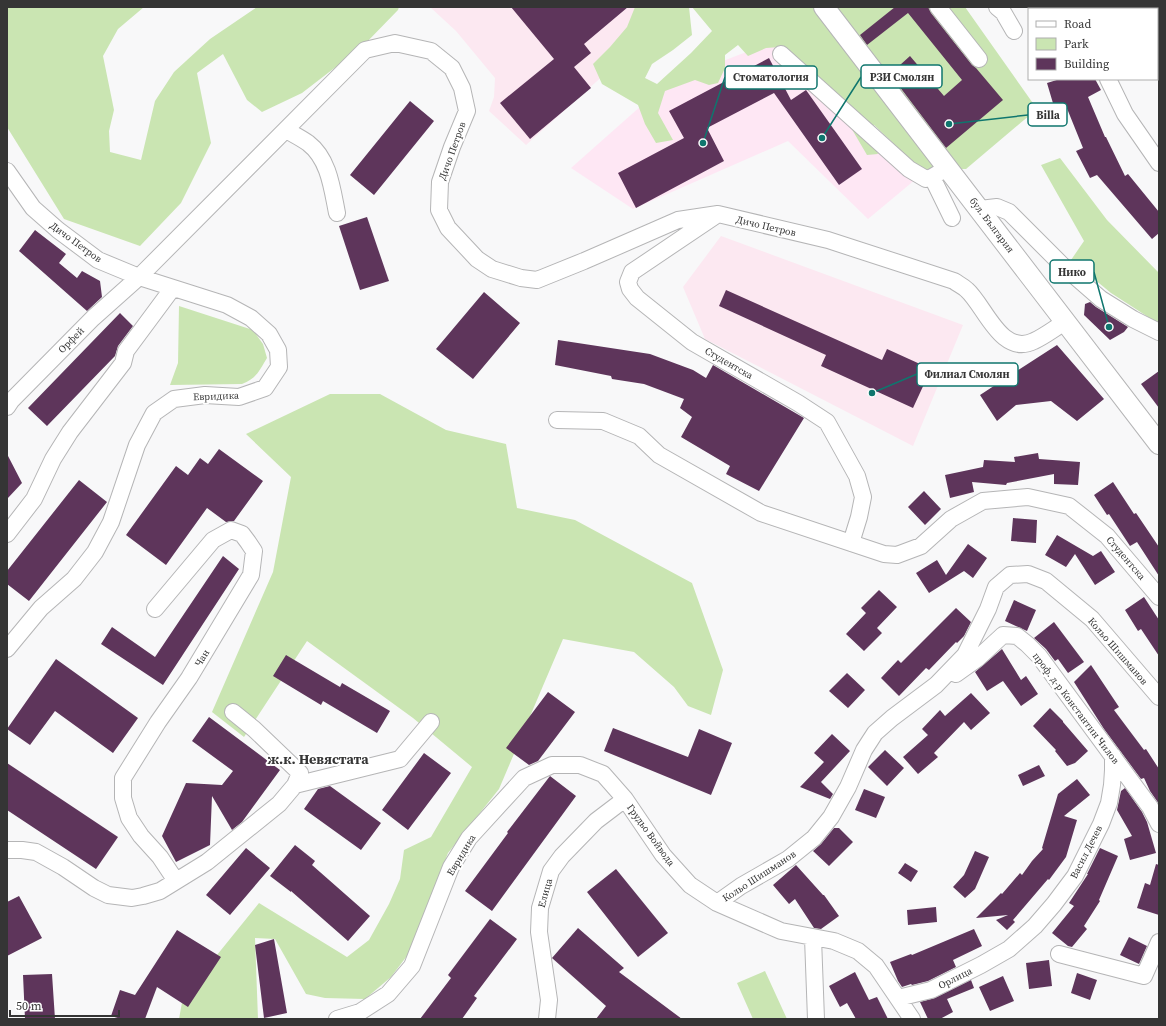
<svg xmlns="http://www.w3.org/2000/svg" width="1166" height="1026" font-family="'Source Serif 4',serif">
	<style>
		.education { fill: #fce8f1 }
		.medical { fill: #fee7f4 }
		.green { fill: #cae5b2 }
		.building { fill: #5e355b }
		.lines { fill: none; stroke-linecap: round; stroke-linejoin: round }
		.minor-casing { stroke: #b5b5b6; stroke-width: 18 }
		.tertiary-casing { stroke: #b5b5b6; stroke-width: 22 }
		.minor { stroke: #fff; stroke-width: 16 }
		.tertiary { stroke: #fff; stroke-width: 20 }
		.labels { text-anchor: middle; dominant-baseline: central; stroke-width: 4; stroke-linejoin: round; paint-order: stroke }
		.street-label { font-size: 10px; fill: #353535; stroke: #fff }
		.district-label { font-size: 14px; font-weight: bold; fill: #353535; stroke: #fff }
		.leader { fill: none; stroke: #0f766e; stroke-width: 1.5 }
		.callout-dot { fill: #0f766e; stroke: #fff; stroke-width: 1.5 }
		.callout { fill: #fff; stroke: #0f766e; stroke-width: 1.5 }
		.callout-label { font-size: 11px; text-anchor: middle; font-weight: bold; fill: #353535 }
	</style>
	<rect width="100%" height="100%" fill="#f8f8f9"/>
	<!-- education -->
	<path class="education" d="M430,7H640L606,73L526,145L489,111L494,97L495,78L456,31Z
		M721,236L963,325L913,446L705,339L683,287Z"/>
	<!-- medical -->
	<path class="medical" d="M775,41L922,174L868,219L788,141L633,209L571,168L668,82Z"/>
	<!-- green -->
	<path class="green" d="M7,7H144L118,29L103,56L114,110L109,131L110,152L141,160L155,101L174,72L210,39L257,7H399L398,10L363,46L302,93L262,112L247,100L223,54L197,73L211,143L181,203L140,246L64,219L7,127Z
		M635,7H689L692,35L673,50L652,64L645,78L657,84L691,53L712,31L692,7H965L1037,109L966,169H923L902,161L893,143L874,125L872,126V139L878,154L867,155L850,126L780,47L766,48L748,56L738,45L725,55V68L718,83L709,85L695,80L665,91L658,113L673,140L656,143L645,124L638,105L602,84L593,64L610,47L627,27Z
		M1060,158L1107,220L1159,273V324L1111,293L1071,260L1084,241L1041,165Z
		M179,306L253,330L263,344L267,358C259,371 257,378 242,384L170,385L178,363Z
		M330,394H380L446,430L506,444L517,508L575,520L692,583L723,670L711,715L688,706L674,687L634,652L563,639L499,789L448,853L429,901L413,948L391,977L365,999L325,998L306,994L275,939L255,938L258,1019H179L183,997L259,903L347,957L369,940L389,904L400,879L404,850L431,837L472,767L413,718L307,641L244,737L212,712L273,572L291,477L246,434Z
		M765,971L787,1019H753L737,983Z"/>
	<!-- building -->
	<path class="building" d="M511,7H628L584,44L591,53L574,67L591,88L530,139L500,103L554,59Z
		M895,7H928L931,13L972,65L976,68L1003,100L946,148L890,74L910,56L944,96L962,80L908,13L867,45L860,35Z
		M769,58L791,100L806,90L862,169L839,185L774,93L707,128L724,161L636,208L618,173L684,138L669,111Z
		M1060,79H1095L1101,90L1088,97L1105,137H1106L1125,176L1128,174L1159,212V233L1152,239L1097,175L1090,178L1076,151L1083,148L1066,106L1055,110L1047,83Z
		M410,101L434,121L374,195L350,175Z
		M367,217L389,281L360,290L339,226Z
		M35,230L66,254L59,263L77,278L82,271L100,281L102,297L87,311L19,251Z
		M726,290L882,360L887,349L931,369L913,408L821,366L826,355L719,306Z
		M484,292L520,323L473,379L436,349Z
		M1090,302L1096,307L1128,327L1124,332L1110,340L1084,315L1085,304Z
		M120,313L133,326L118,346L115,356L47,426L28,408Z
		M558,340L650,354L693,370L706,378L713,365L804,418L759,491L726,474L730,466L681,437L692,417L680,408L684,399L644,384L612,379L611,376L555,365Z
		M1057,345L1104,399L1077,421L1051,401L1016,405L997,421L980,395Z
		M1159,371V408L1141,384Z
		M219,449L263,481L234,521L226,522L207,508L166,565L126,535L176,466L188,475L200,458L208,464Z
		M1038,453L1039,459L1080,462L1078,485L1054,484V474L1007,483L1006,485L972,482L974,492L950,498L945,475L983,467L984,460L1015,462L1014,457Z
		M7,454L22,483L7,499Z
		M79,480L107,502L29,601L7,584V571Z
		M1113,482L1134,514L1136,513L1159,547V576L1137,542L1130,546L1109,514L1107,515L1094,495Z
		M924,491L941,509L925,525L908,507Z
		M1013,518L1037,520L1036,543L1011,541Z
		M1057,535L1093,556L1101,551L1115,572L1095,585L1075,554L1066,567L1045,555Z
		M968,544L987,558L973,578L964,571L929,593L916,573L937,560L946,575Z
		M223,556L239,569L163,685L101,644L112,627L155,657Z
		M879,590L897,607L877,628L882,633L864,651L846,634L866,613L861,608Z
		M1144,597L1159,620V656L1141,629L1138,631L1125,610Z
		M1014,600L1036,610L1027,631L1005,621Z
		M956,608L971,622L964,636L957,643L956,642L929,670L926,668L899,696L881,678L898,660L901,663Z
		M1054,622L1084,662L1068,673L1058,659L1055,661L1046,649L1034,638Z
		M1002,649L1021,680L1026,676L1038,694L1021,706L1003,681L987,691L975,672Z
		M286,655L340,687L342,683L390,711L377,733L323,701L321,705L273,676Z
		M56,659L138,718L113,753L55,711L30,745L7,729Z
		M1091,665L1119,707L1114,710L1144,750L1146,749L1159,769V804L1150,791L1144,778L1141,779L1104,729L1074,682Z
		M847,673L865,690L848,708L829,691Z
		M548,692L575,712L538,761L529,765L506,748Z
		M971,693L990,713L971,730L964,722L934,753L938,757L918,774L903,757L928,735L922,729L940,710L945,716Z
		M1050,708L1063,721V722L1088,751L1075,763L1067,766L1055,751L1056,750L1033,726Z
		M209,717L280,770L242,822L232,830L212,796L210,845L176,862L162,836L186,783L222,785L233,771L192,741Z
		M613,728L688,757L699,729L732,743L711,795L604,751Z
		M832,734L850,751L821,782L833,794L830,799L800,787L824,762L814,753Z
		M885,750L904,768L887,786L868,767Z
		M424,753L451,773L408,830L382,810Z
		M7,763L118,837L96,869L7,810Z
		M1039,765L1045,776L1023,786L1018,775Z
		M550,776L576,796L492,911L465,891L508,833L507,832Z
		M1077,779L1090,795L1064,816L1077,820L1066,857L1049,880L1048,879L1013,920L1015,922L1007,930L996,920L1008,915L976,918L1001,893L1002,894L1020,873L1022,875L1032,861L1043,849L1042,848L1058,794Z
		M330,786L381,823L361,850L304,809L318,789Z
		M1125,788L1142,812L1147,822L1156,853L1130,860L1124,839L1132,836L1117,810L1121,791Z
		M864,789L885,797L876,818L855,810Z
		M834,828H839L853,842L829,866L813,851L821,844Z
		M295,845L315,861L312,865L370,916L348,941L291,891V892L270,876Z
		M246,848L270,868L230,915L206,895Z
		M1100,848L1118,856L1099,900L1100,901L1084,926L1087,929L1072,947L1068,946L1052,933L1074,906L1069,903L1088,874H1087Z
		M975,851L989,857L975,889L965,898L953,887L964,875Z
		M905,863L918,871L911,882L898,873Z
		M1156,864L1159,865V915L1137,908L1145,883L1150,885Z
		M796,865L823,895H824L839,916L821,929L814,928L795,899L789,904L773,885Z
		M616,869L668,933L638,957L587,892Z
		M19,896L42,938L7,956V902Z
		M936,907L937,922L908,925L907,910Z
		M490,919L517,939L474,996L477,998L462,1019H420L451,978L448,975Z
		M578,928L624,968L619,972L682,1019H596L606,1006L552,958Z
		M974,929L982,946L953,960L956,967L928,981L912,985L911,984L902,987L898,981L890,962L911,954L912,955Z
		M177,930L221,957L188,1007L157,987L145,1019H121L111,1016L120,990L135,995Z
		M1129,937L1147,946L1139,964L1120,955Z
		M274,939L287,1013L264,1018L255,945Z
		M1049,960L1052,986L1029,989L1026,963Z
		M855,972L869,1000L877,997L888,1019H856L847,1003L840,1007L829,986Z
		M1077,973L1097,980L1090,1000L1071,993Z
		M52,974L55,1019H25L23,975Z
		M1003,976L1014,1001L990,1011L979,987Z
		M971,980L974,988L947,999L953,1012L940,1019H928L920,1002L935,998Z"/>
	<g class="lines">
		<!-- minor casing -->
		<g class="minor-casing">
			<path id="minor" d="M938,7L979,59
				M997,7L1003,12L1014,31
				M1077,7V9
				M1157,33L1159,36
				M781,54L909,169L926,179L932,177L947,168
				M1108,79L1125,114L1159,163
				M286,130C293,134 301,138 308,143C329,159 332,188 337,213
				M7,171L33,208L58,230L98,260L139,277L227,305L251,318L269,334L278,350L279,367L265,388L239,397L205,395L174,399L154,413L137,445L111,522L95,552L74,579L41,608L7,649
				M932,177L952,218
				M980,209L997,207L1009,212L1062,265L1101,299L1133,319L1159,332
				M715,216L632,272L628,282L630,289L637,298L692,342L798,403L827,422L857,476L863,497L859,517L851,543
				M7,407L11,401L93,318L139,277L365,50L395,43L431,51L452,68L462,88L467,111L452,147L440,182L439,210L448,228L477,259L492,269L521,278L537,280L584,261L678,220L718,214L828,240L954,281C958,284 963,286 967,290C985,306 1001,357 1034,341C1045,336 1055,328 1065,322
				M557,420L603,421L639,436L659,455L761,513L884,554L897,555L921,546L951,519L983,501L1028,497L1069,506L1107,536L1159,597
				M7,534L34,499L53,459L70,432L123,363L126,351L172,289
				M155,609L213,540L231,530L242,534L248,542L254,551L251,575L189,678L158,722L123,778V798L129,818L141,836L160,857L176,881
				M956,674L977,659L1003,635L1017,636L1027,644L1039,656L1150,807L1159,824
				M233,712L254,729L300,773L295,785
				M7,850H22L36,852L63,867L94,888L108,895L132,898L143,896L160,891L207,862L279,804L295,785L400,759L431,722
				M717,903L741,886L788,859L814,838L831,817L848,787L864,750L875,733L892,718L936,685L965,655L988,609L996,587L1010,575L1028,574L1046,581L1092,619L1159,697
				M813,938L816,1019
				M1059,954L1144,976L1159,942
				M898,998L931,990L981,965L1009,949L1035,926L1054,904L1075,876L1101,824L1109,803L1112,785L1113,770V756
				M337,1019L360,1012L388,994L412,966L451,867L469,838L524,778L552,765H580L603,774L625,799L663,855L690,885L717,903L781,931L834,941L858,951L876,966L912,1019
				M547,1019L549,1000L539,932L540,908L551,871L562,856L596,821L625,799"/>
		</g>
		<!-- tertiary casing -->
		<g class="tertiary-casing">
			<path id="tertiary" d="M824,7L1159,444"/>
		</g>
		<!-- minor -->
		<use href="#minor" class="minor"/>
		<!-- tertiary -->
		<use href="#tertiary" class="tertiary"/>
	</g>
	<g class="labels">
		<!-- street labels -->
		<g class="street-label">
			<text transform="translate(452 151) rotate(-70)">Дичо Петров</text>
			<text transform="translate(992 225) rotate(53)">бул. България</text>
			<text transform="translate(766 226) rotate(13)">Дичо Петров</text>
			<text transform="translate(76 242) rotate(36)">Дичо Петров</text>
			<text transform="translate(71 340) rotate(-45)">Орфей</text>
			<text transform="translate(729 363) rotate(30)">Студентска</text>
			<text transform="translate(216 396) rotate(-2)">Евридика</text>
			<text transform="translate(1126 558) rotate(49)">Студентска</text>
			<text transform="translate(1118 651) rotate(49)">Кольо Шишманов</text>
			<text transform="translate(202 658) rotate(-59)">Чан</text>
			<text transform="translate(1076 708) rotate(53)">проф. д-р Константин Чилов</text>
			<text transform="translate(651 835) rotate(54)">Грудьо Войвода</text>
			<text transform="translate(1086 852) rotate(-63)">Васил Дечев</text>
			<text transform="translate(461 855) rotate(-59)">Евридика</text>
			<text transform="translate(759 876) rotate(-33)">Кольо Шишманов</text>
			<text transform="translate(545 893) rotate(-75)">Елица</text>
			<text transform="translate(955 978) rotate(-27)">Орлица</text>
		</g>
		<!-- district labels -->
		<g class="district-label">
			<text x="318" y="759">ж.к. Невястата</text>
		</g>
	</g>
	<!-- callouts -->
	<path class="leader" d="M822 138L861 77M703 143L725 77M949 124L1028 115M1109 327L1094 272M872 393L917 374"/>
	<g class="callout-dot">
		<circle cx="822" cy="138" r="4"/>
		<circle cx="703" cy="143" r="4"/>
		<circle cx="949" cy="124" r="4"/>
		<circle cx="1109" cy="327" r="4"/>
		<circle cx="872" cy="393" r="4"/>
	</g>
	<g class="callout">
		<rect x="861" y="65" width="81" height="23" rx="4"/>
		<rect x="725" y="66" width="92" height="23" rx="4"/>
		<rect x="1028" y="103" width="39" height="23" rx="4"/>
		<rect x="1050" y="260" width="44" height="23" rx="4"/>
		<rect x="917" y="363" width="101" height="23" rx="4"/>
	</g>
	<g class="callout-label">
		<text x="902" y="81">РЗИ Смолян</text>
		<text x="771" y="81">Стоматология</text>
		<text x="1048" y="119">Billa</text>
		<text x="1072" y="276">Нико</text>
		<text x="967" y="378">Филиал Смолян</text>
	</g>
	<!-- border -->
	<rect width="1166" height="1026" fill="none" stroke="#353535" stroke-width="16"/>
	<!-- legend -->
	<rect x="1028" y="8" width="130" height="72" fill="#ffffff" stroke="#aeaeae"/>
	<rect x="1036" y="21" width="20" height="6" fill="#ffffff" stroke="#aeaeae"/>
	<text x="1064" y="28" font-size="12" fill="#353535">Road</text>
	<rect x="1036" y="38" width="20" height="12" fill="#cae5b2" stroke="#aeaeae"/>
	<text x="1064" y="48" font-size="12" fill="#353535">Park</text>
	<rect x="1036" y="58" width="20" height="12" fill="#5e355b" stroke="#aeaeae"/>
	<text x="1064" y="68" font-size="12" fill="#353535">Building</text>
	<!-- scale -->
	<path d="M10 1010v6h109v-6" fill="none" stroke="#353535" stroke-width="2"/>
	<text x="16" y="1010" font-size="12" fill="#353535" stroke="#ffffff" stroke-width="3" paint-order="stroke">50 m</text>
</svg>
